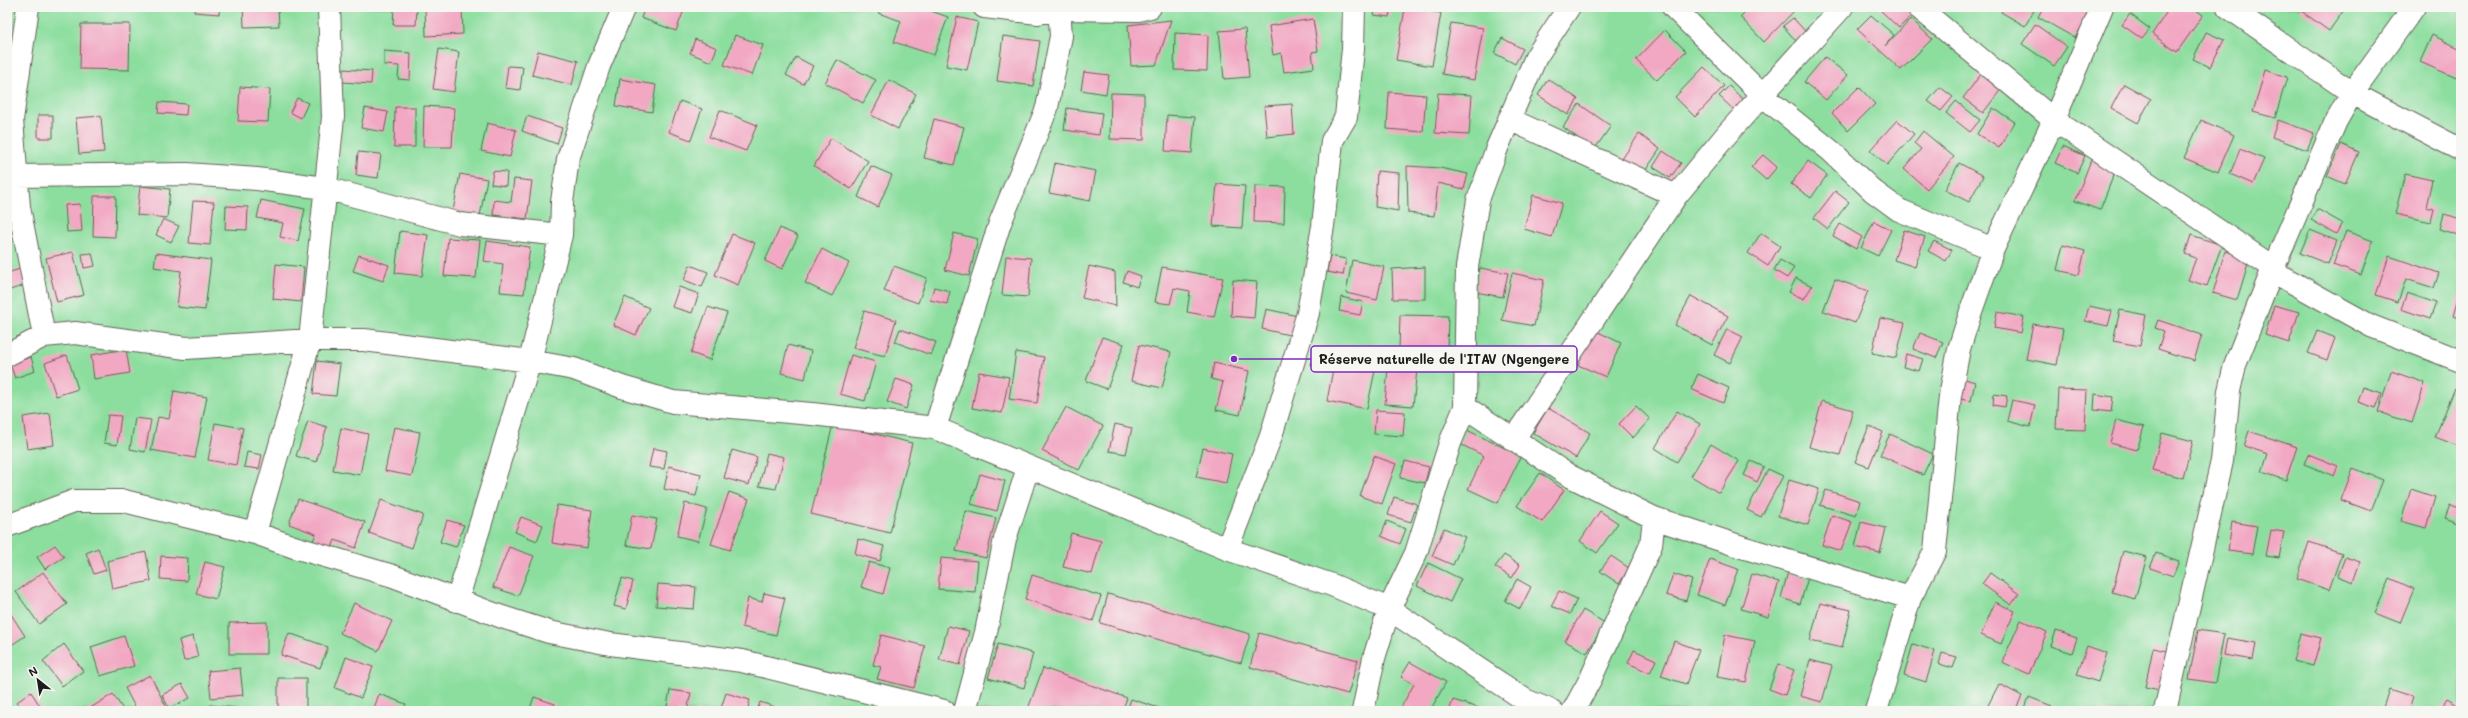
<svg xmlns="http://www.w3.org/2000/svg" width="2468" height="718" font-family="Mali,sans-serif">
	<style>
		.green { fill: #8bde9e; stroke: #547d5d }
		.building { fill: #f2a7c2 }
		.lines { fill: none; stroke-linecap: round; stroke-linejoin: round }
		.minor-casing { stroke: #646156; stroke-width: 24 }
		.minor { stroke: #fff; stroke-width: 22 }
		.leader { fill: none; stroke: #7b2cbf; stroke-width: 1.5 }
		.callout-dot { fill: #7b2cbf; stroke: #f6f6f2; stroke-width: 1.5 }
		.callout { fill: #f6f6f2; stroke: #7b2cbf; stroke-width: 1.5 }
		.callout-label { font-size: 13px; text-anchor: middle; font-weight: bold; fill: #1c1c1c }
	</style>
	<rect width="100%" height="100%" fill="#f6f6f2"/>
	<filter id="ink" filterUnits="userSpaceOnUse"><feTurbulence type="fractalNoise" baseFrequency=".025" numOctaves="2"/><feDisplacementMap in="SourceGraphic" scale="8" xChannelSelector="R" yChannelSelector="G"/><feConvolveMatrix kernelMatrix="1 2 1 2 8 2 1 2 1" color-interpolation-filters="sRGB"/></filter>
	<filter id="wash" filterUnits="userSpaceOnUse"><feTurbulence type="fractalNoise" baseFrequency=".012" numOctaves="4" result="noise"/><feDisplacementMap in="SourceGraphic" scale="16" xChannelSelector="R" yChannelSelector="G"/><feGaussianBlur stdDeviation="0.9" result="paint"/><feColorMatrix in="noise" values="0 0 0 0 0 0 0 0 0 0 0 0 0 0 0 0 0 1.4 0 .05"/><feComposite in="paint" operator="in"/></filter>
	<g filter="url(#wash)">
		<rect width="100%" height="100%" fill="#ebe2c1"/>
		<!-- green -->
		<path class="green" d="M7,7H2461V711H7Z"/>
		<g id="blocks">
			<!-- building -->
			<path class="building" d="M195,7H220L219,14L194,12Z
				M243,7H278L279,26L244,27Z
				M286,7H313V11L286,10Z
				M394,7H417L416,25H393Z
				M425,7H462L463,34L426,36Z
				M645,7H675L684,10L676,31L641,18Z
				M880,7H920L948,17L934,55L894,42L901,21L878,13Z
				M1375,7H1391L1389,17L1374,15Z
				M1750,7H1798L1764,42L1740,17Z
				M1877,7H1904L1912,15L1899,28Z
				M2004,7H2036L2025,26L2001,12Z
				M2043,7H2082L2090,12L2075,38L2038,17Z
				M2170,7H2192L2203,15L2177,52L2152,34Z
				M2302,7H2346L2329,31L2300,10Z
				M1405,8L1441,13L1432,66L1396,60Z
				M2130,14L2150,29L2142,39L2122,25Z
				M1871,15L1894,35L1885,46L1911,19L1932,39L1901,70L1857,29Z
				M957,17L978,22L967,70L946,66Z
				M1793,18L1806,32L1796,41L1783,26Z
				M1313,19L1318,51L1312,52L1314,68L1284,72L1281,53L1273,55L1269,26Z
				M1171,20L1156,65L1131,66L1128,25Z
				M1451,23L1483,28L1474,80L1442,74Z
				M81,24H130L129,70L80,69Z
				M2035,24L2067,47L2054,66L2022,44Z
				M1245,29L1249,77L1224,79L1219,31Z
				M1665,30L1686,51L1657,80L1636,60Z
				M2206,32L2224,40L2210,67L2193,59Z
				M1175,33L1208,35L1207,71L1174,70Z
				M735,35L763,45L752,75L724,65Z
				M2432,35L2461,49V80L2420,62Z
				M1003,36L1040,41L1033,86L997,81Z
				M1502,38L1523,49L1515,64L1494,53Z
				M695,39L717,48L711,62L690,53Z
				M439,49L459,52L454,92L433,89Z
				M384,51L411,53L410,80L398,79L399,66L384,65Z
				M538,51L578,61L572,85L532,75Z
				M796,57L813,66L803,84L786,75Z
				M1825,57L1848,75L1826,100L1804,82Z
				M837,60L876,80L863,103L825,83Z
				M508,66L523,67L520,90L505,88Z
				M1704,67L1724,86L1695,117L1675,97Z
				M343,69L372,71L371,84L342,82Z
				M2265,70L2287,77L2275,118L2253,112Z
				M1084,72L1109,75L1106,94L1081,90Z
				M1982,73L2002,88L1983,113L1963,98Z
				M620,79L656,85L652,112L616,106Z
				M1548,79L1578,99L1568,115L1538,95Z
				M889,80L916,94L898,129L871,115Z
				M2124,84L2151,99L2138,123L2111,108Z
				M1729,86L1746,102L1736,112L1719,96Z
				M240,87L270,89L268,122L238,121Z
				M1859,87L1875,104L1848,131L1832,113Z
				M1940,87L1953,97L1941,111L1928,101Z
				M1389,92L1426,95L1423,132L1387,129Z
				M1111,93L1144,94V140L1110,139Z
				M1438,93L1472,95L1469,135L1435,133Z
				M297,98L308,103L301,118L290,112Z
				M680,101L702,109L691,140L669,132Z
				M1956,101L1980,120L1970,132L1946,113Z
				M159,102L187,104L186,115L158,113Z
				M1292,104L1294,134L1267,137L1264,106Z
				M1579,104L1611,126L1594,150L1563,127Z
				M424,106L454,108L452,147H423Z
				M395,107H415V147H394Z
				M365,108L388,112L384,132L361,128Z
				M1067,108L1102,113L1099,135L1064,130Z
				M1993,108L2015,122L1999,148L1977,134Z
				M720,110L757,125L746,151L709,137Z
				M38,115H53V138H38Z
				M1167,115L1195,117L1192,153L1165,151Z
				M101,116L104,152L79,154L76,118Z
				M527,116L562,128L557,144L522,131Z
				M934,119L964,127L954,165L924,158Z
				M1897,120L1914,134L1887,165L1870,150Z
				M2201,120L2234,135L2218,172L2184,158Z
				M2278,120L2314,133L2307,150L2272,137Z
				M487,123L516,130L510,157L481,151Z
				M1923,131L1954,157L1927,189L1904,169L1921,149L1914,143Z
				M1639,134L1660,149L1641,177L1620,162Z
				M831,138L868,161L851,189L814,166Z
				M2341,144L2359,152L2345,184L2327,176Z
				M2063,146L2085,156L2077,173L2055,163Z
				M2240,149L2264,159L2253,184L2230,174Z
				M1663,151L1681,163L1670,178L1653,167Z
				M358,152L381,154L378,178L356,175Z
				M1763,155L1777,167L1766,180L1751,167Z
				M2091,160L2116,169L2100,210L2075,201Z
				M1808,161L1827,175L1811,198L1791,184Z
				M1055,163L1096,171L1090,201L1049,193Z
				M1959,163L1983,176L1969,202L1945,190Z
				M871,166L892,175L878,207L858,197Z
				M1407,166L1440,168L1468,174L1464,189L1438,183L1434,216L1408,213Z
				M493,171L507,172L506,186L491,184Z
				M1377,171L1399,173L1398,211L1375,207Z
				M460,174L487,179L480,216L453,211Z
				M2405,174L2432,180L2426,207L2434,209L2431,222L2395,214Z
				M514,179L532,181L527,219L493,215L494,200L511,202Z
				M1217,184L1245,186L1242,228L1213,226Z
				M140,186L170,189L167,218L137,215Z
				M1255,186L1285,187L1284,223L1254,222Z
				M1835,191L1849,202L1828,229L1814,218Z
				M1533,195L1562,203L1552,237L1524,229Z
				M94,196H116L115,237L93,236Z
				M261,200L305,209L298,241L280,237L283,223L257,218Z
				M193,201L214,202L210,245L189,243Z
				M80,204L82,231L67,232L65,205Z
				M226,206L248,207L247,230L225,229Z
				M2317,209L2342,223L2336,234L2311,220Z
				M2443,214L2461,219V236L2439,229Z
				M163,219L179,226L171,242L156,235Z
				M1874,221L1891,230L1878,256L1861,248Z
				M1840,224L1862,237L1856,249L1833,236Z
				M780,228L798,236L782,269L765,261Z
				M1904,230L1925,237L1915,267L1894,260Z
				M2310,230L2337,241L2328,264L2300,253Z
				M400,231L428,235L422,276L395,273Z
				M2346,231L2373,241L2361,275L2333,265Z
				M954,233L978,239L969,276L945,270Z
				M1761,233L1780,246L1768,266L1748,253Z
				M732,234L755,243L738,285L715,275Z
				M2191,235L2222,245L2207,286L2188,280L2196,258L2185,254Z
				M448,238L480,240L476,278L444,276Z
				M487,241L530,247L524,294L500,292L503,264L484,261Z
				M1934,241L1952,250L1946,261L1928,251Z
				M2063,245L2085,251L2079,275L2057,270Z
				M822,249L849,263L832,296L805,283Z
				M2225,251L2250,257L2237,300L2213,293Z
				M73,252L84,295L57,302L46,258Z
				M92,253L95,266L84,268L82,254Z
				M156,253L211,260L205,310L177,307L181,271L154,267Z
				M359,255L389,265L383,281L353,271Z
				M1006,256L1031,258L1028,297L1002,295Z
				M1330,256L1346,259L1343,275L1327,272Z
				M2389,256L2439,273L2434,288L2406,279L2398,302L2376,295Z
				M1352,260L1384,267L1377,300L1346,293Z
				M1780,260L1794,268L1787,278L1774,270Z
				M276,264L304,267L301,302L273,299Z
				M690,265L708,272L702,287L684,280Z
				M894,266L927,278L918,303L884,291Z
				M1089,266L1115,272L1116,306L1082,298Z
				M1162,267L1223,278L1214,317L1187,312L1190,291L1174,288L1170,304L1155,302Z
				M1425,267V299H1393L1392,269Z
				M23,268L28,284L7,291V273Z
				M1480,268L1508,273L1503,297L1475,292Z
				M1127,271L1141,276L1137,287L1123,282Z
				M1512,273L1544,280L1534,326L1502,320Z
				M1796,278L1812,286L1804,299L1789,292Z
				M1835,279L1868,291L1855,323L1823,311Z
				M1233,280L1257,282L1254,318L1231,316Z
				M679,287L699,294L692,313L672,307Z
				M934,287L950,291L947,304L930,300Z
				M2407,293L2436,303L2430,319L2401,309Z
				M2459,295L2461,296V319L2453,316Z
				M1691,296L1728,316L1712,345L1675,325Z
				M625,297L649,308L636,335L613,325Z
				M1341,297L1363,302L1360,315L1339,311Z
				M2274,305L2299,312L2289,343L2265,335Z
				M2089,306L2112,311L2108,326L2085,321Z
				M708,307L727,313L710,360L691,353Z
				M1266,309L1298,316L1294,336L1262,329Z
				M2120,310L2146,315L2140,346L2113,341Z
				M864,311L896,320L885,356L853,348Z
				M1997,312L2024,317L2021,333L1994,328Z
				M1400,315L1448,316L1447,351L1399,350Z
				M1880,318L1905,323L1896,358L1872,353Z
				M2158,320L2202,335L2194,361L2158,349L2164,331L2155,328Z
				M2033,324L2063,329L2057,365L2026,359Z
				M900,329L936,342L931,355L895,342Z
				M1727,329L1743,337L1730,363L1714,355Z
				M1594,330L1621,343L1606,377L1578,365Z
				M2317,331L2335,338L2327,360L2308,353Z
				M1920,333L1943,342L1936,358L1913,349Z
				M1102,337L1124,344L1107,389L1086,381Z
				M788,345L811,351L805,379L781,373Z
				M1139,345L1171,352L1162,388L1131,381Z
				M126,349L130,373L94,379L91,355Z
				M1314,349L1377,361L1367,409L1327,401L1333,369L1311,365Z
				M1016,352L1044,357L1037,403L1009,399Z
				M1906,354L1923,359L1919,371L1903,367Z
				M67,355L78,389L56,396L45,363Z
				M851,355L876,362L865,401L840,394Z
				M31,357L35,371L15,378L10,364Z
				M317,361L340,364L336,396L313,394Z
				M1214,363L1249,371L1240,415L1216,410L1223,382L1211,379Z
				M1388,367L1417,370L1413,406L1385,404Z
				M2391,371L2425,383L2412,423L2378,412Z
				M979,372L1009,377L1002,413L972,408Z
				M1698,374L1729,388L1723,403L1691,389Z
				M896,379L914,385L906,409L887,402Z
				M1965,379L1975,382L1971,401L1960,399Z
				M2363,387L2382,393L2376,408L2358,402Z
				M2455,388L2461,390V447L2435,437Z
				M2058,389L2087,390L2085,430L2056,429Z
				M174,391L207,397L195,458L151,450L158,417L169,419Z
				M1994,394L2007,396L2005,407L1993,405Z
				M2095,394L2113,397L2111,412L2094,410Z
				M2012,400L2035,405L2030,427L2007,421Z
				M1822,401L1853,410L1840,455L1809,447Z
				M1636,406L1650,419L1633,438L1619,424Z
				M1066,407L1103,426L1079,470L1042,451Z
				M1548,408L1590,433L1576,458L1533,433Z
				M1376,410L1405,412L1403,436L1374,434Z
				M1677,411L1700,424L1677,462L1655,448Z
				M50,413L54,445L27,449L23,417Z
				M108,415L121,416L117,445L104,443Z
				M135,418L151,420L145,452L130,449Z
				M2116,420L2144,427L2137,450L2110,443Z
				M308,421L327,427L316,462L296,456Z
				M215,423L243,428L236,465L208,460Z
				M833,424L912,443L890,533L811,514Z
				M1115,424L1132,428L1126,454L1109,451Z
				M1869,426L1883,432L1869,467L1855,462Z
				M394,427L420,432L412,476L385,471Z
				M341,428L368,434L360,475L333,470Z
				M1467,430L1521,456L1498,503L1468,489L1484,456L1460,444Z
				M2249,431L2297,447L2286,480L2262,472L2268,454L2244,446Z
				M2162,433L2193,441L2183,478L2152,470Z
				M1890,434L1933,454L1923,475L1880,455Z
				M1711,444L1739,461L1719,493L1691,476Z
				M653,448L667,451L664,469L649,467Z
				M1203,448L1232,454L1226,483L1196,477Z
				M732,450L757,457L749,485L724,478Z
				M247,452L262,455L259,469L244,467Z
				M767,453L784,457L776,489L759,486Z
				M2308,454L2338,466L2334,476L2304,464Z
				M1374,456L1396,464L1382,504L1360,496Z
				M1405,461L1429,467L1425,483L1400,478Z
				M1751,461L1764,467L1757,482L1744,475Z
				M669,466L701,474L696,496L664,489Z
				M2353,468L2383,480L2371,511L2341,500Z
				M1768,469L1783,476L1761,517L1747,510Z
				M1540,473L1564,490L1542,522L1517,506Z
				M980,474L1005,481L997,511L971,504Z
				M1789,480L1819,489L1808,525L1778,516Z
				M2411,489L2435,497L2426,528L2401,521Z
				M1826,490L1860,501L1856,516L1820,505Z
				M729,492L749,499L730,550L711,544Z
				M1394,497L1417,504L1411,522L1388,515Z
				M298,499L365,522L356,548L335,540L331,550L312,543L316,534L289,524Z
				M381,500L423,515L412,548L369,533Z
				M685,503L707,509L698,541L677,536Z
				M557,505L592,510L587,548L552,543Z
				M2450,505L2461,509V524L2445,518Z
				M966,511L996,518L986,558L956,551Z
				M1600,511L1618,523L1597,553L1580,541Z
				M632,515L657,519L651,549L626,545Z
				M1832,515L1852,522L1841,551L1822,545Z
				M521,517L543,525L537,541L515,532Z
				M447,520L464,525L456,547L440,542Z
				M1387,521L1406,529L1400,544L1381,536Z
				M1861,522L1886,528L1880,553L1855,547Z
				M2232,522L2257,526L2252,554L2228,551Z
				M1444,528L1465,537L1453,565L1432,556Z
				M2271,530L2284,532L2279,558L2266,556Z
				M1071,533L1101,541L1092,574L1063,567Z
				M858,539L884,546L880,561L855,554Z
				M2309,542L2342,553L2329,590L2297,579Z
				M55,545L64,557L45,569L37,557Z
				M509,547L534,556L518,596L493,587Z
				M98,548L106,570L94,574L86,553Z
				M2123,551L2147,557L2135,599L2112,592Z
				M146,552L151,581L112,589L107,561Z
				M2156,553L2179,561L2173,576L2150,568Z
				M1504,555L1520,565L1512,578L1495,567Z
				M161,556L188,558L187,581L160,579Z
				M1611,556L1629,568L1619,584L1600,571Z
				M2345,557L2360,562L2353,582L2338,576Z
				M941,558L978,561L975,592L938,589Z
				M1710,559L1738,569L1725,605L1697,595Z
				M205,562L225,567L216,599L196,594Z
				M869,562L890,568L883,594L861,587Z
				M1428,563L1461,579L1450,602L1417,586Z
				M43,572L67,604L39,624L16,592Z
				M1788,572L1808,578L1800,604L1781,598Z
				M1990,573L2019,594L2011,605L1982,584Z
				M1673,574L1692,580L1686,601L1666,595Z
				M1752,574L1779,582L1768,617L1741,609Z
				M1032,575L1101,596L1093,621L1025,599Z
				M622,578L633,581L626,609L614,606Z
				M2390,578L2414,589L2400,623L2375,613Z
				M1517,579L1531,587L1520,609L1505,601Z
				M658,584L696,587L694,609L656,606Z
				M1559,591L1577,599L1570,614L1551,606Z
				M764,593L785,598L776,635L742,627L748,598L762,602Z
				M1108,594L1250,634L1241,663L1100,623Z
				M1995,602L2015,611L2001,644L1981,635Z
				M354,603L392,621L378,651L340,633Z
				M1820,603L1851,610L1842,648L1810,641Z
				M7,608L25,636L7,648Z
				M1583,610L1605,623L1587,653L1565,641Z
				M2021,620L2047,632L2029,674L2002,662Z
				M267,622V654H229V623Z
				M948,626L969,631L960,665L939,660Z
				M2198,630L2224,634L2215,683L2189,679Z
				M2056,631L2077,638L2072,653L2051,646Z
				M289,633L328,647L320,668L281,655Z
				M1259,633L1358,660L1348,694L1250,667Z
				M2300,633L2321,638L2313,666L2293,661Z
				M881,635L925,646L914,688L877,679L881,667L873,665Z
				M1725,635L1755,641L1746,682L1717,677Z
				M124,636L134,666L100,676L91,647Z
				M193,636L198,657L184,661L179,640Z
				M2227,638L2256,643L2253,660L2224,655Z
				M1674,641L1699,650L1686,684L1661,676Z
				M64,644L83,671L62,686L43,661Z
				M998,644L1033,653L1024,688L988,678Z
				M1913,644L1935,651L1926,682L1904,675Z
				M2087,646L2107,653L2098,682L2077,675Z
				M2153,648L2168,651L2160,690L2145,687Z
				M1634,650L1656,660L1650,673L1628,663Z
				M1942,653L1957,657L1953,668L1939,664Z
				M346,657L373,667L361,698L335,688Z
				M1810,660L1832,666L1822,702L1800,696Z
				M1410,662L1446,682L1430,711H1399L1414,684L1401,677Z
				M1778,664L1794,670L1785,695L1769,689Z
				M240,668L243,695L211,698L208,671Z
				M1043,668L1127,698L1122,711L1028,709Z
				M150,675L167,708L162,711H137L125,688Z
				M278,678H306V711H278Z
				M182,684L190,698L169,708L162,695Z
				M1999,684L2022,696L2015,711H1985Z
				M2389,689L2413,697L2409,711H2382Z
				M670,690L691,693L687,711H666Z
				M31,692L42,709L39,711H23L17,702Z
				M726,693L750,700L747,711H720Z
				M113,694L124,711H87V710Z
				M379,694L406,704L403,711H373Z
				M534,697L555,704L553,711H529Z
				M2029,697L2052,706L2050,711H2024Z
				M1131,699L1168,711H1127Z
				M2447,699L2461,707V711H2439Z
				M1453,700L1479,708L1478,711H1449Z
				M760,702L781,709V711H757Z
				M210,705L237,708V711H210Z"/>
		</g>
	</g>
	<g filter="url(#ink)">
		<use href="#blocks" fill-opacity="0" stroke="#646156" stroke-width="1"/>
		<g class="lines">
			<!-- minor casing -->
			<g class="minor-casing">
				<path id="minor" d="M28,7L12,120L19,207L44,336
					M984,7L1038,13L1059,9L1138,10L1150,7
					M1673,7L1763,96L1831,151L1873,191L1899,210L1993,249
					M1918,7L2054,120L2274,268
					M2228,7L2352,93L2461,150
					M1509,119L1676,196
					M16,176L187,174L257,179L325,188L460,224L561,235
					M2272,271L2371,326L2461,361
					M7,355L44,336L75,333L186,348L310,340H364L530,361L574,369L622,387L673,402L812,414L935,428L1227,549L1332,585L1389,609L1525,700L1552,711
					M1465,407L1568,475L1654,518L1742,547L1910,598
					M935,428L1000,223L1047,108L1061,36L1059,7
					M1513,440L1676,196L1727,134L1842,7
					M7,526L74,501H124L255,533L294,547L393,576L502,617L549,632L610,644L742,661L944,711
					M255,533L310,340L333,117L329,7
					M1227,549L1271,436L1308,313L1323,226L1332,141L1346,117L1353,49L1354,7
					M457,601L530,361L561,235L562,202L568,159L599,66L624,7
					M965,711L986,632L1005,539L1028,468
					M1363,711L1374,658L1389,609L1416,553L1450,443L1465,407L1467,267L1478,200L1497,148L1536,57L1569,7
					M1573,711L1591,678L1651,545L1654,518
					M1876,711L1910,598L1935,551L1950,396L1959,349L1971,311L1993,249L2054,120L2102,7
					M2165,711L2222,461L2229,391L2235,365L2272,271L2336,121L2352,93L2414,7"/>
			</g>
			<!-- minor -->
			<use href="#minor" class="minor"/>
		</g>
	</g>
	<!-- callouts -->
	<path class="leader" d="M1234 359L1311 359"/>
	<circle class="callout-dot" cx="1234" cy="359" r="4"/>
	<rect class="callout" x="1311" y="346" width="266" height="26" rx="4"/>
	<g class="callout-label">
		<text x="1444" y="364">Réserve naturelle de l'ITAV (Ngengere</text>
	</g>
	<!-- margin -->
	<rect width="2468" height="718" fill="none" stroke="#f6f6f2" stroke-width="24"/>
	<!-- north arrow -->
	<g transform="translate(38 680) rotate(330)" stroke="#f6f6f2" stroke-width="3" paint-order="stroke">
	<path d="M0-3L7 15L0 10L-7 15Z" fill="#1c1c1c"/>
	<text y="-6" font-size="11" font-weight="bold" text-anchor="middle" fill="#1c1c1c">N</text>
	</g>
</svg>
